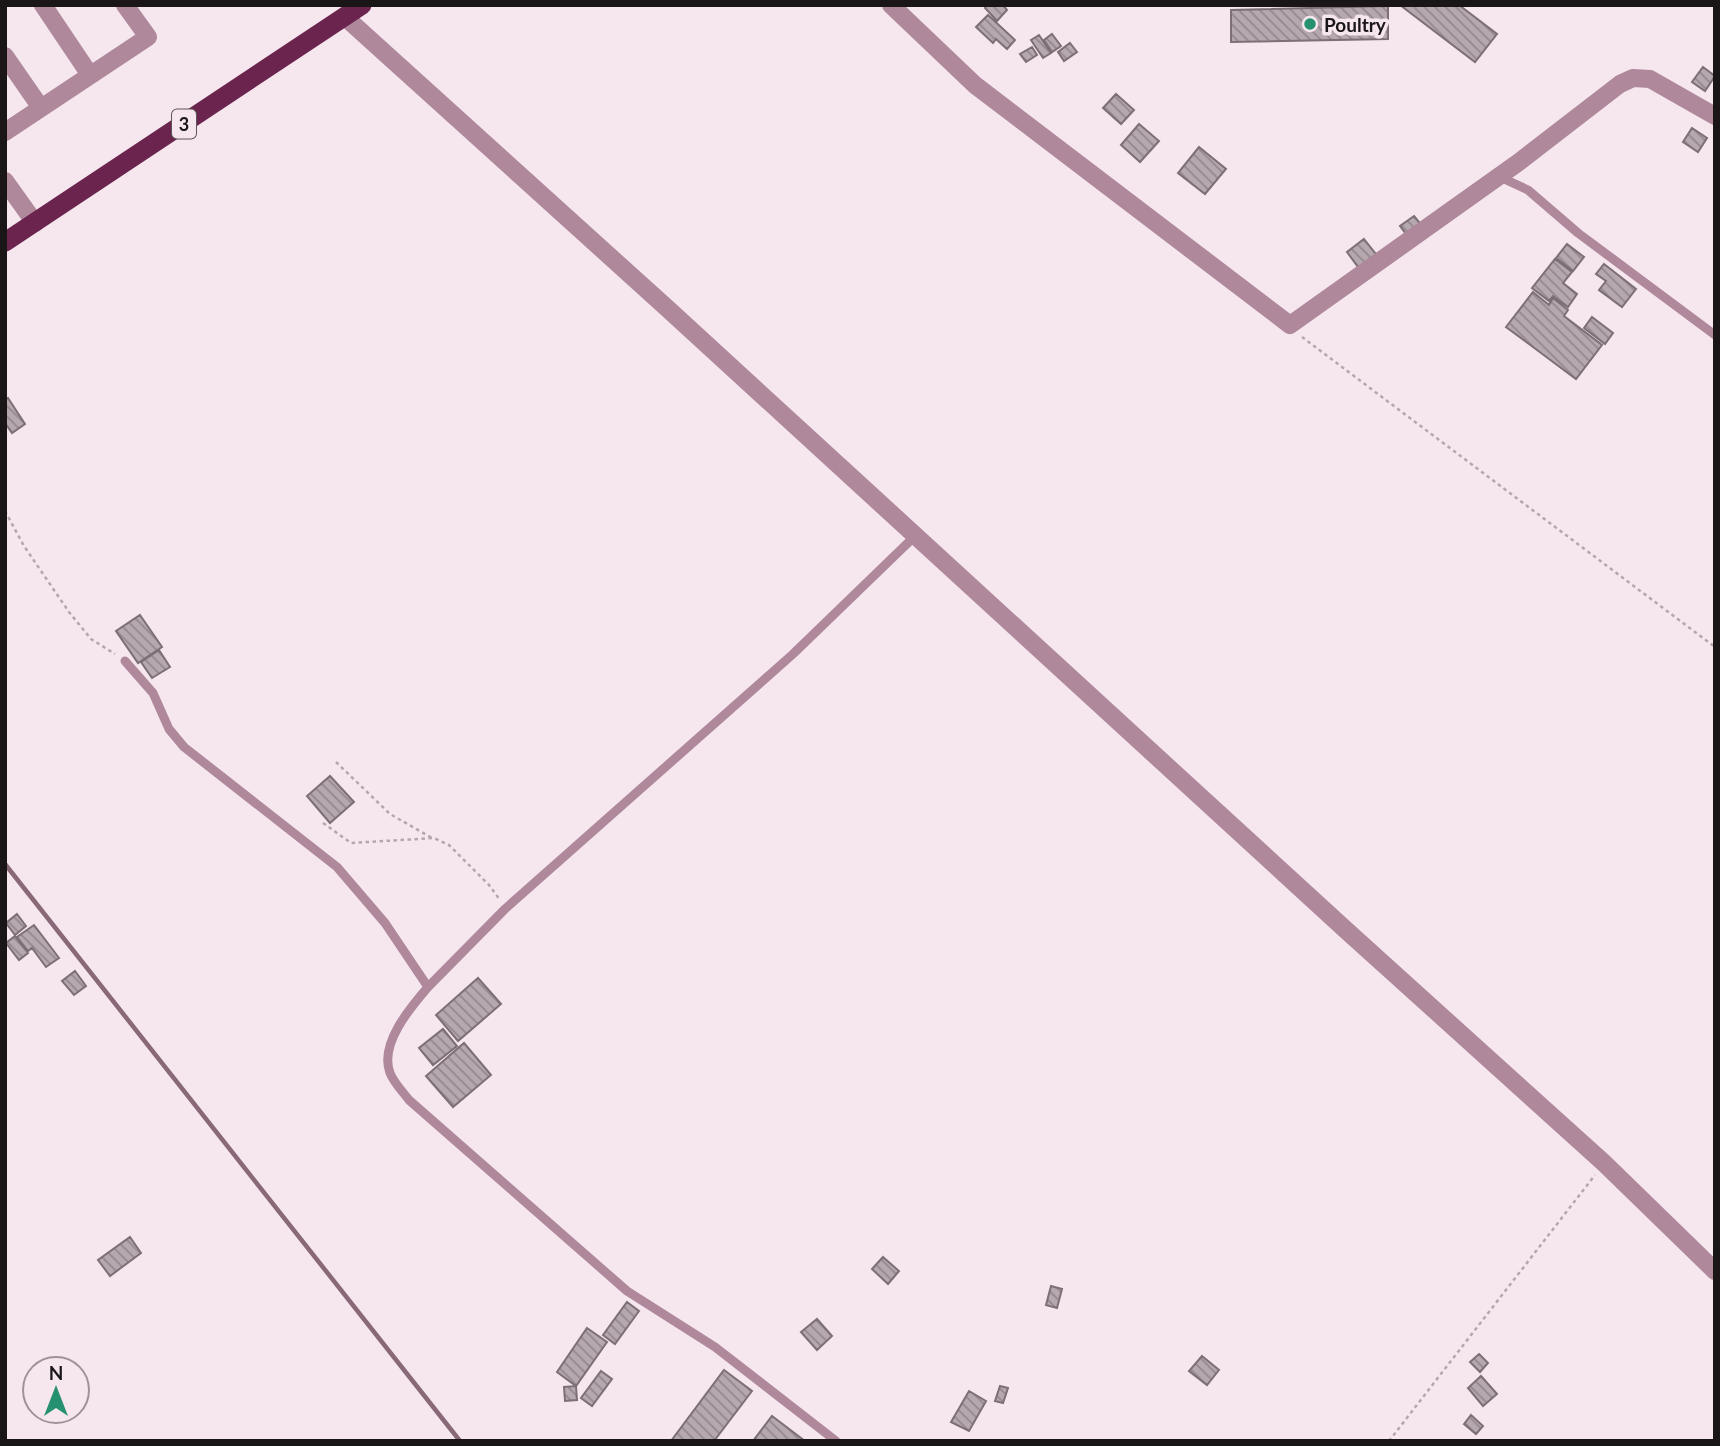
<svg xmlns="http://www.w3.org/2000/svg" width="1720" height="1446" font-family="Lato,sans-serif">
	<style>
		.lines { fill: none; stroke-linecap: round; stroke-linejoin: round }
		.stream { stroke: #896878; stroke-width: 4.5 }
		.building { fill: url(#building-back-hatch); stroke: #7c6f75; stroke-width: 2 }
		.path { stroke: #b3a7ac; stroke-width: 2.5; stroke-dasharray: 3.5 3.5; stroke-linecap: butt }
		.service { stroke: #af889b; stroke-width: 9 }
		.minor { stroke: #af889b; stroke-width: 18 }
		.trunk { stroke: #6a244e; stroke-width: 19 }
		.poi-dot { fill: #259170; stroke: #f6e7ee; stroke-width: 2.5 }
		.labels { text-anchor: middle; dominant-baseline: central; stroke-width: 7; stroke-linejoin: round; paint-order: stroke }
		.shield { fill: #f6e7ee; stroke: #5c5458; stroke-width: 2 }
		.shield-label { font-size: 18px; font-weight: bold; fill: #1a1517 }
		.poi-label { font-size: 19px; font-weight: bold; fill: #1a1517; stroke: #f6e7ee; text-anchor: start }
	</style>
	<defs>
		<pattern id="building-back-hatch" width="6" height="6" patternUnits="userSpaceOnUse" patternTransform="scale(1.75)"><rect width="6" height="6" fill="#b6a8af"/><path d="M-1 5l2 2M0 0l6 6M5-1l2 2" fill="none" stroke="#93888d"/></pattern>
	</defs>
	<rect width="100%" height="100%" fill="#f6e7ee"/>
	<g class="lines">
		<!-- stream -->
		<path class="stream" d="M5,864L460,1441"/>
	</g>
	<!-- building -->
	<path class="building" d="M987,5H1003L1007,10L997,21L985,8Z
		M1400,5H1459L1497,34L1475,62Z
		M1388,6V39L1231,42V10Z
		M988,15L1015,40L1007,49L996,39L993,43L976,27Z
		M1052,34L1061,46L1052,52L1044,40Z
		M1039,35L1051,53L1043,58L1031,40Z
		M1070,43L1077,52L1064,61L1058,52Z
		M1032,47L1037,55L1026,62L1020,54Z
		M1703,67L1715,76L1705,91L1692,82Z
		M1116,94L1134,110L1121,124L1103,108Z
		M1139,124L1159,141L1140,162L1121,145Z
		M1692,128L1707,138L1698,152L1683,142Z
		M1199,147L1226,169L1205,194L1178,173Z
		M1414,216L1423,227L1409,238L1400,226Z
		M1364,239L1379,258L1361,271L1347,252Z
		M1567,244L1584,257L1573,271L1556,258Z
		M1555,259L1572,272L1563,283L1577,294L1568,307L1553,296L1549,301L1532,288Z
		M1604,264L1636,289L1622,307L1599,290L1606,281L1596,274Z
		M1533,292L1549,305L1553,298L1568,310L1564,316L1602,345L1576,379L1506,327Z
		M1592,317L1613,333L1605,344L1584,328Z
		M8,398L25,424L12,433L5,423V400Z
		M140,615L162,647L138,663L116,631Z
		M159,650L170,667L152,678L141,662Z
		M330,776L354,802L330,823L307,796Z
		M17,914L26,926L15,935L6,923Z
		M34,925L59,958L46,967L32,948L28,951L17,937Z
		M15,936L28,953L19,960L6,943Z
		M75,971L86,986L74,995L62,981Z
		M478,978L501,1004L458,1041L436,1015Z
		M443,1029L457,1046L433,1065L419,1048Z
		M464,1043L491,1075L453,1107L426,1076Z
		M130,1237L141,1253L110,1276L98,1260Z
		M883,1257L899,1271L888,1284L872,1269Z
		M1051,1286L1062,1289L1057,1308L1046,1305Z
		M627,1302L639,1311L615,1344L603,1335Z
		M817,1319L832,1336L817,1350L801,1332Z
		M587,1328L607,1342L576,1386L557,1372Z
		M1479,1354L1488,1363L1480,1372L1470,1362Z
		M1202,1356L1219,1370L1207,1385L1189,1371Z
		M724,1370L752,1391L714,1441H671Z
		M601,1371L612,1379L592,1406L581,1398Z
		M1481,1376L1497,1394L1483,1406L1468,1388Z
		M576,1386L577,1400L565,1401L564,1387Z
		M1000,1386L1008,1388L1003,1403L995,1401Z
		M969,1391L986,1401L969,1431L951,1422Z
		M1471,1415L1483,1426L1476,1434L1464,1424Z
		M772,1416L805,1441H753Z"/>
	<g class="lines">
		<!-- path -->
		<path class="path" d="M1302,337L1715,647
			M5,511L24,546L69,612L91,639L115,654
			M336,762L390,814L432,838
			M323,823L351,843L434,838L449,845L489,885L500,900
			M1389,1441L1595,1175"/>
		<!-- service -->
		<path class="service" d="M1500,177L1528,190L1578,233L1715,335
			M125,661L153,693L169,729L184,747L337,867L385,923L428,987C410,1008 379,1044 390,1073C394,1083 403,1092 409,1100L627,1291L715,1347L836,1441
			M428,987L505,909L793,654L915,536"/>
		<!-- minor -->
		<path class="minor" d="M43,5L90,75
			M891,5L975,85L1290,325L1519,162L1620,84L1633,78L1650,79L1715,116
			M345,17L668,309L1347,931L1604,1163L1715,1271
			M5,56L41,108
			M5,132L148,37L125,5
			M5,181L35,223"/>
		<!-- trunk -->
		<path class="trunk" d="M5,242L362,5"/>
	</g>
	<!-- markers -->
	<circle class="poi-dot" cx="1310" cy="24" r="7"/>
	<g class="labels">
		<!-- shield labels -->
		<rect class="shield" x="172" y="109.5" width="24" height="29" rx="5"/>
		<g class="shield-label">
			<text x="184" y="124">3</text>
		</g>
		<!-- poi labels -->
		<g class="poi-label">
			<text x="1324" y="24">Poultry</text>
		</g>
	</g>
	<!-- border -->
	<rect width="1720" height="1446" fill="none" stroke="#1a1517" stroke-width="14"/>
	<!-- north arrow -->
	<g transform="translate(56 1390)"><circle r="33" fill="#f6e7ee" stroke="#9e9398" stroke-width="2"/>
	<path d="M0-5L12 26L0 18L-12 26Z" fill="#259170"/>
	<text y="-10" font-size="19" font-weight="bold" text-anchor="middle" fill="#1a1517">N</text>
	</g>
</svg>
